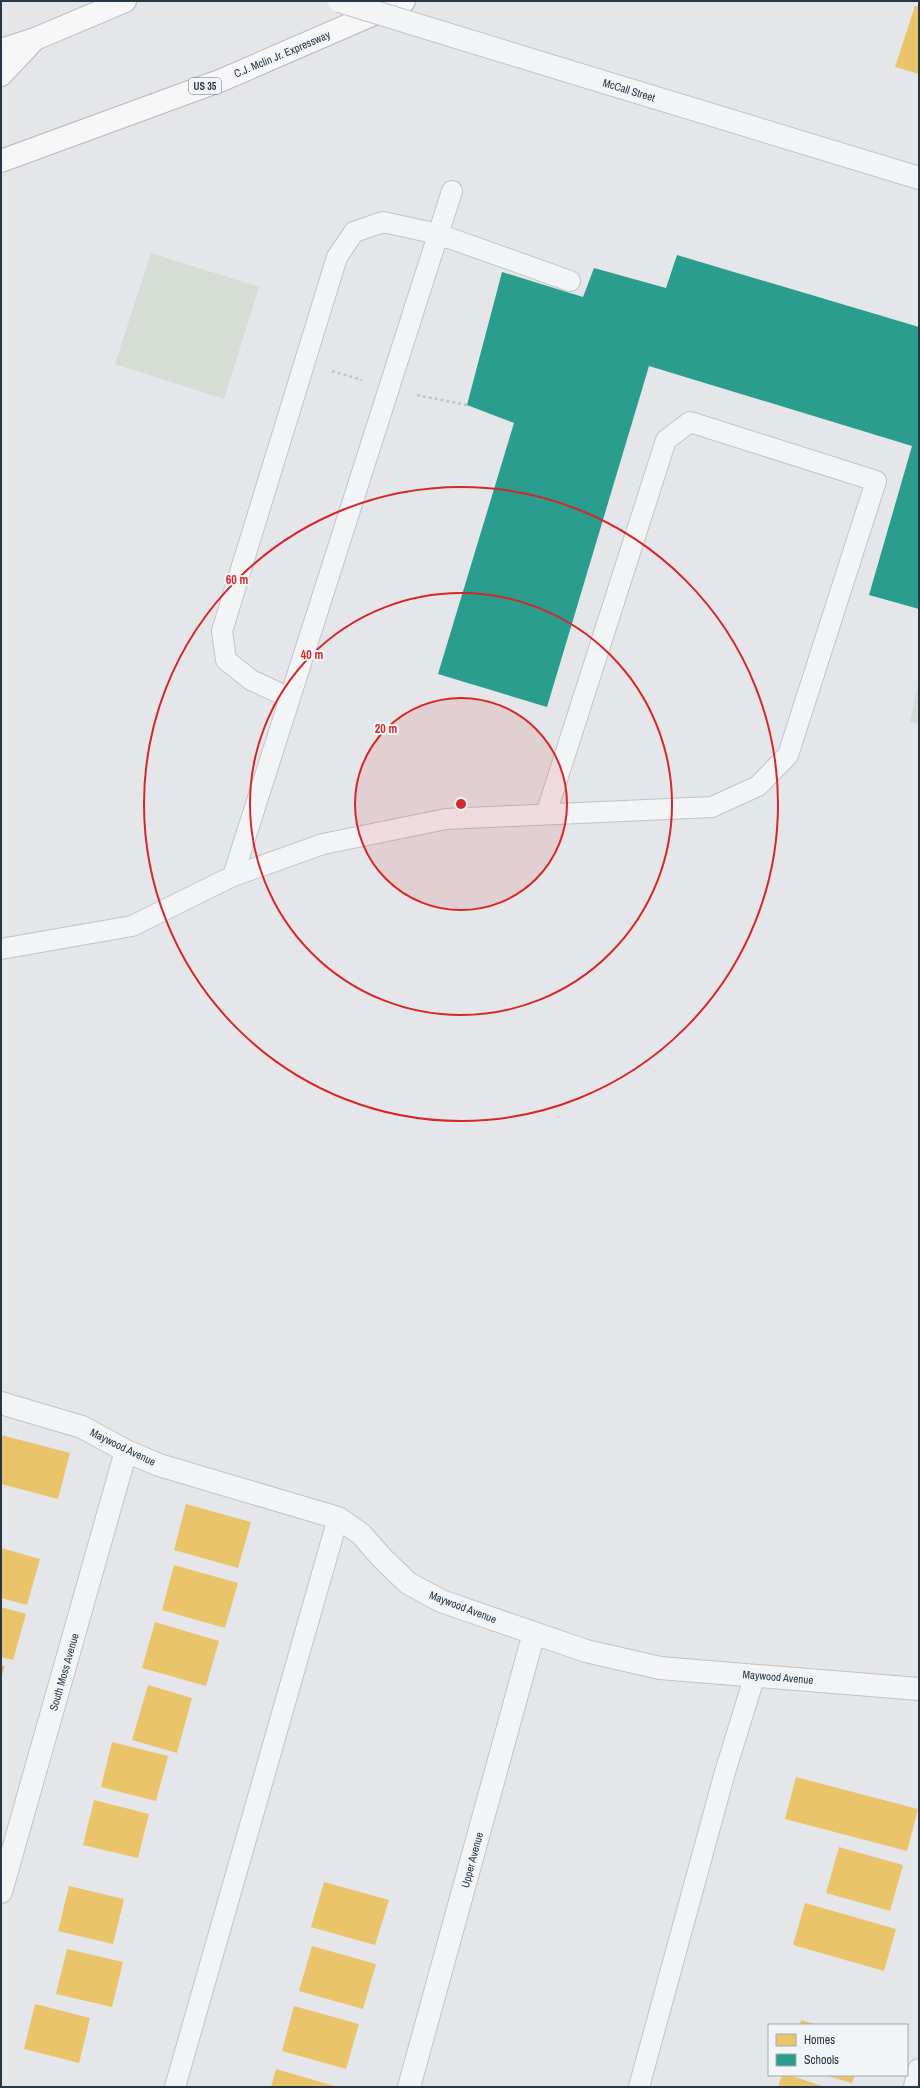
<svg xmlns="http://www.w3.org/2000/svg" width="920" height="2088" font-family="'Archivo Narrow',sans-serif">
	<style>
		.green { fill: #d5ddd4 }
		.homes { fill: #e9c46a }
		.schools { fill: #2a9d8f }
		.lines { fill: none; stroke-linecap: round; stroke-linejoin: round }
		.service-casing { stroke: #c2c4c7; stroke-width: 22 }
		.minor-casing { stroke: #c2c4c7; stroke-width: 24 }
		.tertiary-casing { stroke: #c2c4c7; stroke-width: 24 }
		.trunk-casing { stroke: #b6b9be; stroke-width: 24 }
		.path { stroke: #c2c5c8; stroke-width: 2.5; stroke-dasharray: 3 3; stroke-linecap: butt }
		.service { stroke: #f3f4f6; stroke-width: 20 }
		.minor { stroke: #f3f4f6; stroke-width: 22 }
		.tertiary { stroke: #f3f4f6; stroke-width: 22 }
		.trunk { stroke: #f7f7f7; stroke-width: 22 }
		.tertiary-bridge-casing { stroke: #c2c4c7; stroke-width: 24; stroke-linecap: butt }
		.tertiary-bridge { stroke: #f3f4f6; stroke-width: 22 }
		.ring { fill: none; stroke: #d62828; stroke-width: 2 }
		.labels { text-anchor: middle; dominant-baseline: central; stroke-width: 4; stroke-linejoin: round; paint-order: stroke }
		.shield { fill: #f2f5f8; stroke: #656f7a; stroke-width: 1 }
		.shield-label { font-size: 10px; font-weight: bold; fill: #293644 }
		.street-label { font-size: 11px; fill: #293644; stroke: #f2f5f8 }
		.centre { fill: #d62828; stroke: #f2f5f8; stroke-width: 2 }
		.ring-label { font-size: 12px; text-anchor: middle; font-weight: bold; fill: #d62828; stroke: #f2f5f8; stroke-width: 4; stroke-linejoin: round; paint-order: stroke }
	</style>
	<rect width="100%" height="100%" fill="#e4e6e9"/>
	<!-- green -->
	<path class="green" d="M151,253L259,287L224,399L115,364Z
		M919,679V724L910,722Z"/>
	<!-- homes -->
	<path class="homes" d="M915,6L919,7V74L895,67Z
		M1,1435L70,1453L58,1499L1,1484Z
		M186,1504L251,1522L238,1568L174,1550Z
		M1,1548L40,1559L27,1605L1,1598Z
		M174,1565L238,1583L225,1628L162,1610Z
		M1,1607L26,1614L13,1660L1,1657Z
		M155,1622L219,1641L206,1686L142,1668Z
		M1,1665L5,1666L1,1679Z
		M148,1685L192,1698L177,1753L132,1740Z
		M112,1742L168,1756L156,1801L101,1787Z
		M796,1777L918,1809L907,1851L785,1819Z
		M94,1800L149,1814L138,1858L83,1845Z
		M839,1847L903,1865L890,1911L826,1893Z
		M324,1882L389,1900L375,1945L311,1927Z
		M69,1886L124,1899L113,1944L58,1931Z
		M805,1903L896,1929L884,1971L793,1945Z
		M312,1946L376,1964L363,2009L299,1991Z
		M67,1949L123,1962L112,2007L56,1994Z
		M35,2004L90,2018L79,2063L24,2049Z
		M294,2006L359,2024L346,2069L282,2051Z
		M801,2020L818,2025H800Z
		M276,2069L338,2087H271Z
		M782,2075H789L825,2087H778Z
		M824,2075H855L852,2083Z"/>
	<!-- schools -->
	<path class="schools" d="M677,255L919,327V609L869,595L912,446L649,366L547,707L438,674L514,423L467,405L502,272L583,297L594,268L666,288Z"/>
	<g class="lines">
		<!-- service casing -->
		<g class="service-casing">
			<path id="service" d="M290,698L251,680L226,660L222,631L337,257L354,232L383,222L438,234L570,281
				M233,876L452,191
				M1,949L132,926L233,876L323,844L446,819L712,807L758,786L788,755L876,481L690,422L666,440L546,814
				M175,2087L338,1518
				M639,2087L725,1772L755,1675"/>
		</g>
		<!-- minor casing -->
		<g class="minor-casing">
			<path id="minor" d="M1,1403L82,1427L126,1451L159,1465L338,1518L361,1534L382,1558L408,1583L441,1601L586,1651L660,1668L919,1689
				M1,1892L126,1451
				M409,2087L534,1633
				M915,2087L919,2070"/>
		</g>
		<!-- tertiary casing -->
		<g class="tertiary-casing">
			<path id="tertiary" d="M561,69L919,178"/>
		</g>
		<!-- trunk casing -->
		<g class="trunk-casing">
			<path id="trunk" d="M1,50L35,39L125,1
				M1,75L34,40
				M1,161L222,80L404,1"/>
		</g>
		<!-- path -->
		<path class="path" d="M332,371L362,380
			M417,395L467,405"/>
		<!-- service -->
		<use href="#service" class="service"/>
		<!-- minor -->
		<use href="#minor" class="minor"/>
		<!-- tertiary -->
		<use href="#tertiary" class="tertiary"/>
		<!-- trunk -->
		<use href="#trunk" class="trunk"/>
		<!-- tertiary-bridge casing -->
		<g class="tertiary-bridge-casing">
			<path id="tertiary-bridge" d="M339,1L561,69"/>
		</g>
		<!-- tertiary-bridge -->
		<use href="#tertiary-bridge" class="tertiary-bridge"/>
	</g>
	<!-- distance rings -->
	<circle cx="461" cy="804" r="106" fill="#d62828" fill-opacity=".12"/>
	<g class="ring">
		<circle cx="461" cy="804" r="106"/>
		<circle cx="461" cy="804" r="211"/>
		<circle cx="461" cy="804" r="317"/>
	</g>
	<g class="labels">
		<!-- shield labels -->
		<rect class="shield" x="189" y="78" width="32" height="16" rx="3"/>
		<g class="shield-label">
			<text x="205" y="86">US 35</text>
		</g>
		<!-- street labels -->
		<g class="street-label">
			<text transform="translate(282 54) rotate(-23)">C.J. Mclin Jr. Expressway</text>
			<text transform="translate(629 90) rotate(17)">McCall Street</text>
			<text transform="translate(123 1447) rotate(26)">Maywood Avenue</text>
			<text transform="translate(463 1607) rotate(21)">Maywood Avenue</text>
			<text transform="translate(64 1672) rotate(-74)">South Moss Avenue</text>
			<text transform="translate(778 1677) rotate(5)">Maywood Avenue</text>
			<text transform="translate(472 1860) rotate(-75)">Upper Avenue</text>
		</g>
	</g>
	<circle cx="461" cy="804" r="6" class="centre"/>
	<g class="ring-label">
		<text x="237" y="584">60 m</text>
		<text x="312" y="659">40 m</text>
		<text x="386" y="733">20 m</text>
	</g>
	<!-- border -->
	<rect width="920" height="2088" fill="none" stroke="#293644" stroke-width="4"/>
	<!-- legend -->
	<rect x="768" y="2024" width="140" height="52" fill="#f2f5f8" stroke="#a2a9b0"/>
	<rect x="776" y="2034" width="20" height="12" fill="#e9c46a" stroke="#a2a9b0"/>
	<text x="804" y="2044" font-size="12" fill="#293644">Homes</text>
	<rect x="776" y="2054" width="20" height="12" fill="#2a9d8f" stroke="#a2a9b0"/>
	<text x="804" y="2064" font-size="12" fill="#293644">Schools</text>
</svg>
